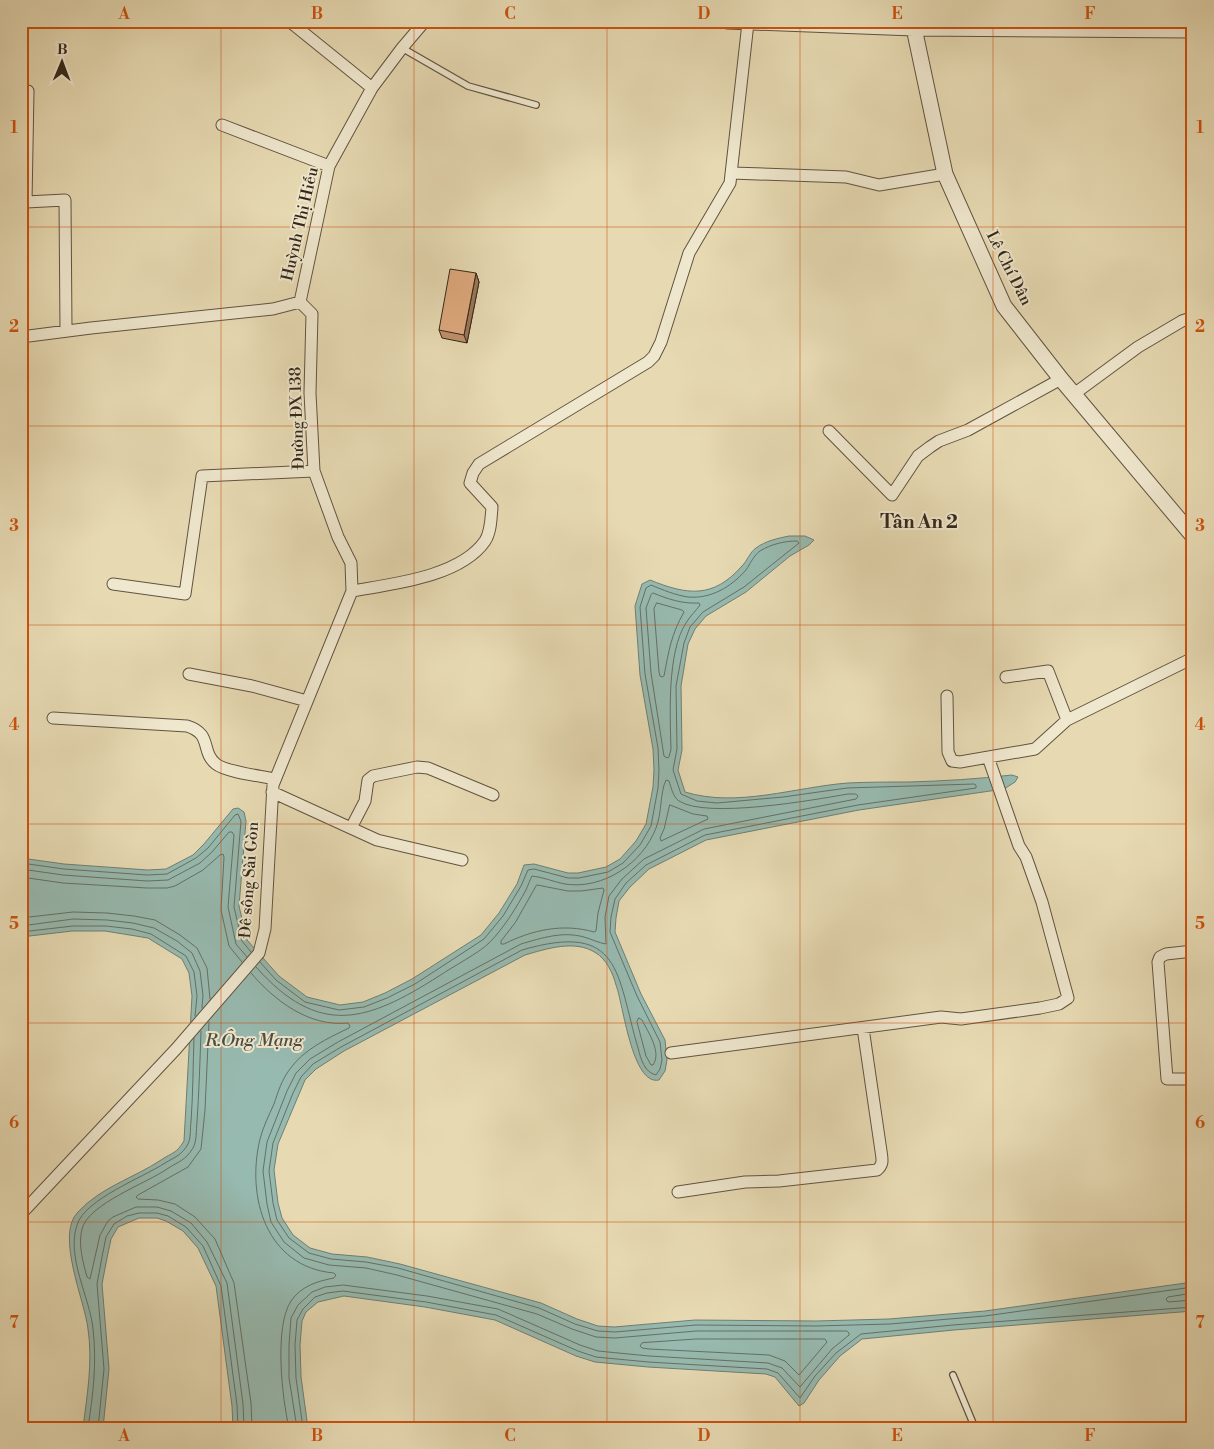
<svg xmlns="http://www.w3.org/2000/svg" width="1214" height="1449" font-family="'Libre Bodoni',serif">
	<style>
		.water { fill: #97bab0; stroke: #6f7f74 }
		.lines { fill: none; stroke-linecap: round; stroke-linejoin: round }
		.shore { stroke: #657065; stroke-width: 1 }
		.service-casing { stroke: #605440; stroke-width: 8 }
		.minor-casing { stroke: #605440; stroke-width: 13 }
		.tertiary-casing { stroke: #605440; stroke-width: 17 }
		.service { stroke: #efe7ce; stroke-width: 5.5 }
		.minor { stroke: #efe7ce; stroke-width: 11 }
		.tertiary { stroke: #efe7ce; stroke-width: 15 }
		.wall { fill: #c0916c; stroke: #33271a }
		.shaded-wall { fill: #9c7658; stroke: #33271a }
		.building { fill: #dfa97e; stroke: #33271a }
		.grid { fill: none; stroke: #cd520e; stroke-width: 1; stroke-opacity: 0.55 }
		.labels { text-anchor: middle; dominant-baseline: central; stroke-width: 4; stroke-linejoin: round; paint-order: stroke }
		.street-label { font-size: 16px; fill: #33271a; stroke: #efe7ce }
		.water-label { font-size: 18px; font-style: italic; fill: #4c4c40; stroke: #efe7ce }
		.quarter-label { font-size: 19px; font-weight: bold; fill: #33271a; stroke: #efe7ce }
		.neatline { fill: none; stroke: #cd520e; stroke-width: 2 }
		.grid-label { font-size: 16px; text-anchor: middle; font-weight: bold; fill: #cd520e }
	</style>
	<rect width="100%" height="100%" fill="#e7dab3"/>
	<filter id="stains"><feTurbulence type="fractalNoise" baseFrequency=".004" numOctaves="4"/><feColorMatrix values="0 0 0 0 .2 0 0 0 0 .09 0 0 0 0 .02 0 0 0 .5 -.17"/></filter>
	<radialGradient id="worn" r=".72"><stop offset=".6" stop-color="#630" stop-opacity="0"/><stop offset="1" stop-color="#630" stop-opacity=".3"/></radialGradient>
	<!-- water -->
	<path class="water" d="M789,536H805L814,540L809,545L790,556L746,592L706,616L695,629L688,644L681,686L682,750L678,770L685,792C737,808 795,787 848,783C868,782 889,782 909,782C943,781 978,779 1012,775L1018,777L1015,782L1004,789L859,810L706,840L649,869L630,887L619,901L616,918L615,932L641,994L665,1040L667,1060L665,1071L659,1080C632,1086 623,1003 616,985C613,973 606,959 596,953C575,939 546,949 525,955L344,1051L316,1069L305,1080L278,1144L274,1170L278,1203L282,1218L293,1235L310,1248L332,1254L367,1257L400,1264L541,1303L577,1319L598,1326L614,1327L695,1320L816,1321L889,1319L985,1311L1193,1282V1311L954,1330L862,1339L840,1356L819,1380L804,1403L799,1406L775,1377L766,1374L648,1367L595,1362L576,1356L495,1320L425,1307L344,1296L318,1302L306,1312L302,1321L300,1345L301,1377L308,1428H233L232,1406L216,1286L198,1248L183,1231L166,1221L157,1218H139L118,1227L111,1239L107,1258L102,1284L109,1369L103,1428H83C87,1395 93,1362 88,1329C85,1301 55,1235 78,1212C101,1187 134,1178 161,1160C173,1152 176,1154 184,1141L192,996L189,973L182,959L148,938L105,931H72L21,937V858L64,864L148,870L166,869L193,855L204,844L233,809L238,808L244,812L246,821L239,906L247,940L279,976L307,997L340,1005L363,1002L385,993L412,979L481,935L499,913L517,884L524,865L534,864L568,873H578L606,867L620,859L636,841L646,824L653,787L654,770L653,749L640,675L635,606L642,584L650,580C687,595 713,599 742,566C747,561 750,552 756,548C765,541 779,538 789,536Z"/>
	<g class="lines">
		<!-- shore -->
		<path class="shore" d="M653,593C668,599 682,604 699,603L700,605C696,611 690,616 686,623C667,652 670,715 671,749L669,757L667,758L664,756L651,673L646,608L651,595Z
			M657,603L682,610L684,612C671,635 669,650 664,676L662,677L660,676L659,672L654,609Z
			M670,805L693,814L707,816L708,819L661,841L660,838L664,829Z
			M21,863L64,869L147,875L167,874L196,858L208,848L235,815L238,814L241,821L234,907L242,941L251,952
			M21,869L63,875L147,881L168,880L200,863L212,852L229,832H232L234,835L228,907L236,944L247,957
			M21,877L63,883L147,888H167L175,886L203,870L220,855L223,854L224,857L221,910L229,946L242,962
			M537,885L568,891H581L603,888L604,890L598,913L596,931L594,932C563,923 532,930 504,944H501V941L515,923Z
			M21,918L73,912L107,913L134,916L155,920L180,935L197,948L207,968L210,999
			M21,926L73,919L107,920L133,923L154,928L177,941L192,953L200,971L203,995L202,1008
			M21,932L73,926H106L132,929L151,934L186,956L194,972L197,996L195,1016
			M260,962L276,980L305,1002L339,1010L364,1007L387,998L415,984L484,939L503,916L521,886L528,870L534,869L568,878H579L608,872L623,863L640,845L651,826L658,788L659,770L658,748L645,674L640,607L646,588L651,585C663,590 675,595 688,597C711,599 731,587 746,570C750,564 754,555 760,551C771,544 785,541 797,541L799,543L744,587L703,612L690,627L684,643L676,686L677,749L673,770L681,794L697,801L717,803L783,797L847,788L974,784L976,785V788L858,805L705,835L646,865L626,883L615,899L611,917L610,932L637,996L660,1042L662,1060L660,1069L656,1075C644,1072 641,1059 638,1048C616,973 622,921 522,950L341,1047L313,1064L301,1077L293,1093L273,1143L269,1171L273,1203L277,1220L289,1238L309,1253L331,1259L366,1262L398,1268L539,1308L575,1324L598,1331L615,1332L696,1325L816,1326L890,1324L985,1316L1193,1287
			M256,967C319,1038 367,1022 439,976C452,967 479,953 489,943C504,928 516,908 526,890C528,885 530,880 532,876C543,877 554,882 565,884C603,890 643,863 656,828C662,813 660,792 666,780L669,781C671,787 673,797 679,801C707,819 813,800 848,794H856L858,796L856,799L704,829L644,859L622,879L609,896L605,917L606,944C599,943 591,939 584,937C562,931 542,938 521,944L338,1042L310,1059L296,1073L287,1091L267,1142L263,1171L267,1204L271,1222L284,1242L304,1258L329,1265L366,1268L397,1275L537,1314L572,1329L596,1337L615,1338L696,1331H847L849,1333V1335L832,1349L800,1387L782,1368L768,1363L649,1356L598,1351L580,1345L498,1309L427,1296L343,1285L325,1287L312,1292L298,1305L291,1318L289,1345V1378L297,1428
			M251,973C275,1001 309,1027 348,1023L350,1026L349,1028C328,1038 303,1050 290,1069C282,1079 278,1092 274,1104C269,1115 263,1127 260,1139C246,1197 266,1267 334,1273L336,1275L334,1278C318,1281 301,1286 291,1301C274,1327 282,1398 289,1428
			M639,1018L642,1020C648,1032 662,1052 653,1065H651L646,1056L637,1022Z
			M209,1022L205,1110L201,1149L188,1167L138,1195L136,1197L138,1199L158,1200L175,1204L195,1217L215,1239L234,1283L251,1403L252,1428
			M201,1031C200,1061 199,1092 197,1122C196,1130 197,1141 193,1148C185,1161 179,1161 167,1169C147,1183 88,1204 82,1229C78,1245 83,1262 87,1277L90,1279L100,1235L108,1221L113,1217L136,1207H157L171,1211L191,1223L207,1242L227,1283L243,1404L244,1428
			M1193,1293L1168,1297L1166,1299L1168,1302L1193,1300
			M696,1339H825L827,1342L799,1375L785,1361L769,1355L649,1349L642,1348L640,1346L642,1343Z
			M88,1428C93,1395 97,1363 93,1329C90,1298 66,1257 77,1225C85,1199 142,1178 165,1163C175,1157 182,1155 188,1144C191,1138 190,1129 191,1122C193,1094 193,1066 194,1038
			M98,1428L104,1369L97,1284L102,1257L106,1237L114,1224L127,1216L139,1213H157L168,1216L186,1227L203,1246L221,1286L237,1405L238,1428
			M303,1428L296,1378L295,1345L297,1320L303,1309L315,1297L327,1293L343,1291L426,1302L496,1315L578,1351L596,1357L648,1362L767,1369L778,1373L800,1398L815,1376L836,1353L861,1334L953,1325L1193,1307"/>
		<!-- service casing -->
		<g class="service-casing">
			<path id="service" d="M402,48L468,86L536,105
				M953,1375L975,1428"/>
		</g>
		<!-- minor casing -->
		<g class="minor-casing">
			<path id="minor" d="M289,21L372,88
				M28,91L26,202L65,200L66,330
				M222,125L329,166
				M732,173L846,177L879,185L945,174
				M300,302L329,166L372,88L402,48L425,21
				M21,337L91,328L273,309L300,302
				M1074,394L1138,347L1182,321L1188,319L1193,325
				M829,431L892,495L918,456L930,447L939,441L968,430L1061,379
				M113,584L185,594L202,476L314,471
				M352,591C392,584 460,577 485,541C491,532 491,518 492,507L470,483L473,473L479,464L648,362L654,356L661,342L689,253L730,183L748,23
				M189,674L252,686L307,701
				M1006,677L1048,671L1067,720
				M947,696L948,752L952,761L960,762L1035,749L1067,720L1193,658
				M53,718L187,726C213,734 200,751 216,764C226,772 261,776 275,779
				M272,792L377,840L462,860
				M351,828L365,801L368,780L373,776L417,767L428,768L493,795
				M1193,951L1166,954L1160,957L1158,962L1167,1079H1193
				M671,1053L941,1017L961,1019L1040,1008L1059,1004L1068,998L1042,902L1026,857L1019,846L988,757
				M678,1192L745,1182L779,1181L877,1170C884,1164 882,1159 881,1151L863,1028
				M21,1214L176,1049L259,953L265,929L273,785L352,591L351,563L338,537L314,471L310,393L312,314L300,302"/>
		</g>
		<!-- tertiary casing -->
		<g class="tertiary-casing">
			<path id="tertiary" d="M727,21L914,28L1193,30
				M915,21L914,28L945,174L1004,306L1061,379L1193,536"/>
		</g>
		<!-- service -->
		<use href="#service" class="service"/>
		<!-- minor -->
		<use href="#minor" class="minor"/>
		<!-- tertiary -->
		<use href="#tertiary" class="tertiary"/>
	</g>
	<!-- wall -->
	<path class="wall" d="M476,273L479,282L467,343L442,338L439,330Z"/>
	<!-- shaded-wall -->
	<path class="shaded-wall" d="M476,273L479,282L467,343L464,335Z"/>
	<!-- building -->
	<path class="building" d="M450,269L476,273L464,335L439,330Z"/>
	<!-- grid -->
	<path class="grid" d="M221,21V1428M414,21V1428M607,21V1428M800,21V1428M993,21V1428M21,227H1193M21,426H1193M21,625H1193M21,824H1193M21,1023H1193M21,1222H1193"/>
	<g class="labels">
		<!-- street labels -->
		<g class="street-label">
			<text transform="translate(300 224) rotate(-77)">Huỳnh Thị Hiếu</text>
			<text transform="translate(1009 268) rotate(63)">Lê Chí Dân</text>
			<text transform="translate(297 418) rotate(-92)">Đường ĐX 138</text>
			<text transform="translate(249 880) rotate(-86)">Đê sông Sài Gòn</text>
		</g>
		<!-- water labels -->
		<g class="water-label">
			<text x="254" y="1040">R.Ông Mạng</text>
		</g>
		<!-- quarter labels -->
		<g class="quarter-label">
			<text x="919" y="522">Tân An 2</text>
		</g>
	</g>
	<!-- margin -->
	<rect width="1214" height="1449" fill="none" stroke="#e7dab3" stroke-width="55"/>
	<!-- north arrow -->
	<g transform="translate(62 62) rotate(1)" stroke="#efe7ce" stroke-width="4" paint-order="stroke">
	<path d="M0-4L9 19L0 12L-9 19Z" fill="#33271a"/>
	<text y="-8" font-size="14" font-weight="bold" text-anchor="middle" fill="#33271a">B</text>
	</g>
	<rect x="28" y="28" width="1158" height="1394" class="neatline"/>
	<g class="grid-label">
		<text x="124" y="19">A</text>
		<text x="317" y="19">B</text>
		<text x="510" y="19">C</text>
		<text x="704" y="19">D</text>
		<text x="897" y="19">E</text>
		<text x="1090" y="19">F</text>
		<text x="14" y="133">1</text>
		<text x="1200" y="133">1</text>
		<text x="14" y="332">2</text>
		<text x="1200" y="332">2</text>
		<text x="14" y="531">3</text>
		<text x="1200" y="531">3</text>
		<text x="14" y="730">4</text>
		<text x="1200" y="730">4</text>
		<text x="14" y="929">5</text>
		<text x="1200" y="929">5</text>
		<text x="14" y="1128">6</text>
		<text x="1200" y="1128">6</text>
		<text x="14" y="1328">7</text>
		<text x="1200" y="1328">7</text>
		<text x="124" y="1441">A</text>
		<text x="317" y="1441">B</text>
		<text x="510" y="1441">C</text>
		<text x="704" y="1441">D</text>
		<text x="897" y="1441">E</text>
		<text x="1090" y="1441">F</text>
	</g>
	<rect width="100%" height="100%" filter="url(#stains)"/>
	<rect width="100%" height="100%" fill="url(#worn)"/>
</svg>
